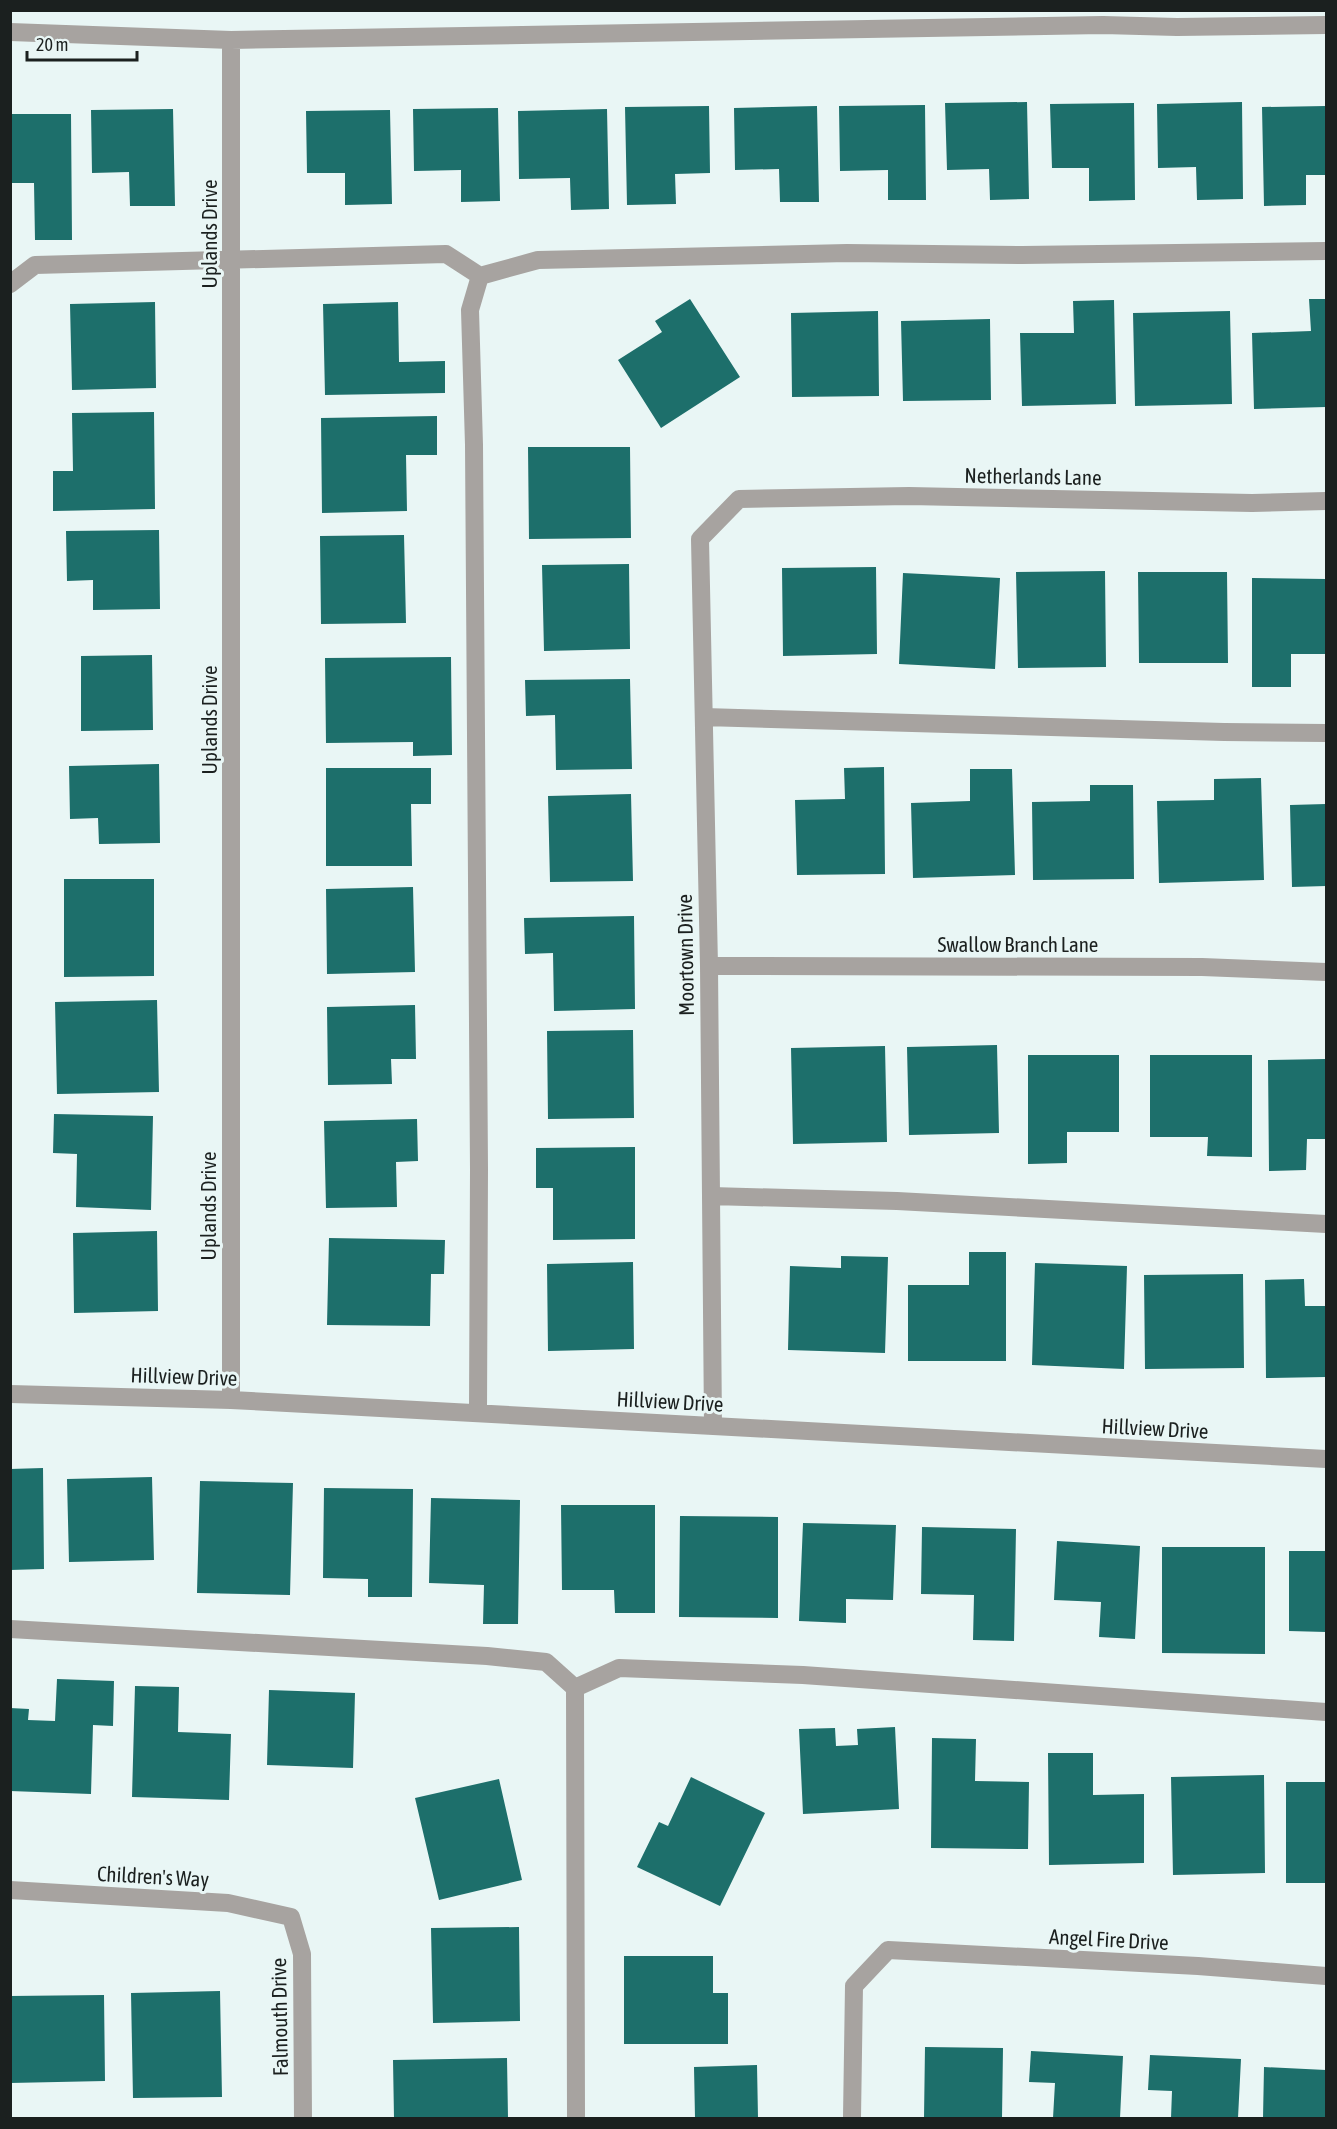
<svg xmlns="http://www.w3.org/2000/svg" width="1337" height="2129" font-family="'Asap Condensed',sans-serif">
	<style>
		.building { fill: #1d6f6b }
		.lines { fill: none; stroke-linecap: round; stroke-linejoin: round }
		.minor { stroke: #a7a3a0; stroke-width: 18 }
		.labels { text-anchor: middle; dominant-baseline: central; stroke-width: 6; stroke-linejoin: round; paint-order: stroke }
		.street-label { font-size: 21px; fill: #1b201f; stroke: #e9f6f5 }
	</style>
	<rect width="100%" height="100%" fill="#e9f6f5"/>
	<!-- building -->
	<path class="building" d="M1027,102L1029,199L990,200L989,169L947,170L945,103Z
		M1242,102L1243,199L1197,200L1196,167L1158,168L1157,104Z
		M1134,103L1135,200L1089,201V168H1052L1050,104Z
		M925,105L926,200H888V170L840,171L839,106Z
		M709,106L710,173L675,174L676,204L627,205L625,107Z
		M817,106L819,202H780L779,169L735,170L734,108Z
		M1326,106V175H1306V205L1264,206L1262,107Z
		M498,108L500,201L461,202V170L414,171L413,109Z
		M173,109L175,206H130L129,172L92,173L91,110Z
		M607,109L609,209L571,210L570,178L519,179L518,111Z
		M390,110L392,204L345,205V173H307L306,111Z
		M10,114H71L72,240H35L34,183H10Z
		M690,299L740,377L661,428L618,360L662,332L655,321Z
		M1309,299H1326V407L1254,409L1252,333L1311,331Z
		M1114,300L1116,404L1022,406L1020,333H1074L1073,301Z
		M155,302L156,388L72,390L70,304Z
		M398,302L399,362L445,361V393L325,395L323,304Z
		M878,311L879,396L792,397L791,313Z
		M1230,311L1232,404L1135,406L1133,313Z
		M990,319L991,400L903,401L901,321Z
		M154,412L155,509L53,511V471H73L72,413Z
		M437,416V455H406L407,511L322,513L321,418Z
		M528,447H630L631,538L529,539Z
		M159,530L160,609L93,610V580L67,581L66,531Z
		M404,535L406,623L321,624L320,536Z
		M629,564L630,649L544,651L542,565Z
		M876,567L877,654L783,656L782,568Z
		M1105,571L1106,667L1018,668L1016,572Z
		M1138,572H1227L1228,663H1139Z
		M903,573L1000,578L995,669L899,664Z
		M1252,578L1326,579V654H1291V687H1252Z
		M152,655L153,730L81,731V656Z
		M451,657L452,755L413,756V742L326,743L325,658Z
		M630,679L632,769L556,770L555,715L526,716L525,680Z
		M159,764L160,843L99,844L98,818L70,819L69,766Z
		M884,767L885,874L797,875L795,800L845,799L844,768Z
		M326,768H431V804H411L412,866H326Z
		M970,769H1012L1015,875L913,878L911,803L970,801Z
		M1261,778L1264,880L1159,883L1157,801L1214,800V779Z
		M1090,785H1133L1134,879L1033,880L1032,802L1090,801Z
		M631,794L633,881L550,882L548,796Z
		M1326,804V886L1292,887L1290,805Z
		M64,879H154V976L64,977Z
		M413,887L415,972L327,974L326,889Z
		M634,916L635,1009L554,1011L553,953L525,954L524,918Z
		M157,1000L159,1092L57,1094L55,1002Z
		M415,1005L416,1059H391L392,1084L328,1085L327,1007Z
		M633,1030L634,1118L548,1119L547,1031Z
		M997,1045L999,1133L909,1135L907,1047Z
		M885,1046L887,1142L793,1144L791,1048Z
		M1028,1055H1119V1132H1067V1163L1028,1164Z
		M1150,1055H1252V1157L1207,1156L1208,1137H1150Z
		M1326,1059V1139H1307L1306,1170L1269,1171L1268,1060Z
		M54,1114L153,1116L151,1210L76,1207L77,1154L53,1153Z
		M417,1119L418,1161L396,1162L397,1207L326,1208L324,1121Z
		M635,1147V1239L553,1240V1188H536V1148Z
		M157,1231L158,1311L74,1313L73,1233Z
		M329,1238L445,1240L444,1274H431L430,1326L327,1325Z
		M969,1252H1006V1361H908V1285H969Z
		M841,1256L888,1257L885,1353L788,1350L790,1266L841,1268Z
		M633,1262L634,1349L548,1351L547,1264Z
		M1035,1263L1127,1266L1124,1369L1032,1365Z
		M1243,1274L1244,1368L1145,1369L1144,1275Z
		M1304,1279L1305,1306H1326V1377L1266,1378L1265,1280Z
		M43,1468L44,1569L10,1570V1469Z
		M152,1477L154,1560L69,1562L67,1479Z
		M200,1481L293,1483L290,1595L197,1593Z
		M324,1488L413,1489L412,1597H368V1579L323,1578Z
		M431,1498L520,1500L518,1624H483L484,1585L429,1583Z
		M561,1505H655V1613H615L614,1590H562Z
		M680,1516L778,1517V1618L679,1617Z
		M803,1523L896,1525L893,1600L846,1599V1623L799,1621Z
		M922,1527L1016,1529L1014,1641L973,1640L974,1595L921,1594Z
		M1057,1541L1140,1546L1135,1639L1099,1637L1101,1602L1054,1600Z
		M1162,1547H1265V1654L1162,1653Z
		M1289,1551H1326V1632L1289,1631Z
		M57,1679L114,1681L113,1726L93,1725L91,1794L10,1791V1708L29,1709L28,1720L55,1721Z
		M135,1686L179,1687L178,1732L231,1734L229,1800L132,1797Z
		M269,1690L355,1693L353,1768L267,1765Z
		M895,1727L899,1809L803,1814L799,1729L835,1728L836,1746L858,1745L857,1729Z
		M932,1738L976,1739L975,1781L1029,1782L1028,1849L931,1848Z
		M1048,1753H1093V1795L1144,1794V1863L1049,1865Z
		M1264,1775L1265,1873L1173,1875L1171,1777Z
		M691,1777L765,1813L720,1906L637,1867L659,1822L668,1826Z
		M499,1779L522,1880L439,1900L415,1798Z
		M1286,1782H1326V1883H1286Z
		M519,1927L520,2021L433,2023L431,1928Z
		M624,1956H713V1993H728V2044H624Z
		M220,1991L222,2097L133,2098L131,1993Z
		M104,1995L105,2081L10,2083V1996Z
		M925,2047L1003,2048L1002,2118H924Z
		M1031,2051L1123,2056L1120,2118H1053L1055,2083L1029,2082Z
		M1150,2055L1241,2059L1238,2118H1171L1172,2091L1148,2090Z
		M507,2058L508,2118H394L393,2060Z
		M757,2065L758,2118H695L694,2067Z
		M1264,2067L1326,2070V2118H1263Z"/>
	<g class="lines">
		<!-- minor -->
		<path class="minor" d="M10,32L231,40L1103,25L1177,27L1326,25
			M231,40V1400
			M10,284L35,265L446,254L480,276
			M704,717L1224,732L1326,733
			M709,966L1202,967L1326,972
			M711,1196L897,1201L1326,1224
			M10,1394L231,1400L1326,1459
			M478,1413L479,1169L474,445L470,310L480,276L538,260L847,253L1022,255L1326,251
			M713,1426L709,966L700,539L739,499L909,496L1252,503L1326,501
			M10,1629L487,1656L546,1662L575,1688
			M10,1890L228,1903L291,1917L302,1954L303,2118
			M576,2118L575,1688L619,1668L803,1675L1326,1712
			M852,2118L854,1986L888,1950L1198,1966L1326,1976"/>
	</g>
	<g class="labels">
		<!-- street labels -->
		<g class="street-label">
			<text transform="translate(209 234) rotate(-90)">Uplands Drive</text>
			<text transform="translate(1033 476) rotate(1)">Netherlands Lane</text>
			<text transform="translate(209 720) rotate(-90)">Uplands Drive</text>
			<text x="1018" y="944">Swallow Branch Lane</text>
			<text transform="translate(685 955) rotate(-91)">Moortown Drive</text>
			<text transform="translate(208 1206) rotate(-90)">Uplands Drive</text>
			<text transform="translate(184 1376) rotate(2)">Hillview Drive</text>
			<text transform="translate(670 1401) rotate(3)">Hillview Drive</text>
			<text transform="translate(1155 1428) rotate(3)">Hillview Drive</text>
			<text transform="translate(153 1876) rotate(3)">Children's Way</text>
			<text transform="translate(1109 1939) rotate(3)">Angel Fire Drive</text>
			<text transform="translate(279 2017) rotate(-91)">Falmouth Drive</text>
		</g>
	</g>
	<!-- border -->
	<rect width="1337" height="2129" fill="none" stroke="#1b201f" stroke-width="24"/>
	<!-- scale -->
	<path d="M27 51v9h110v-9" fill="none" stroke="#1b201f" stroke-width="3"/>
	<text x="36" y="51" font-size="18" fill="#1b201f" stroke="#e9f6f5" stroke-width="4.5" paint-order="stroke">20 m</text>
</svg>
